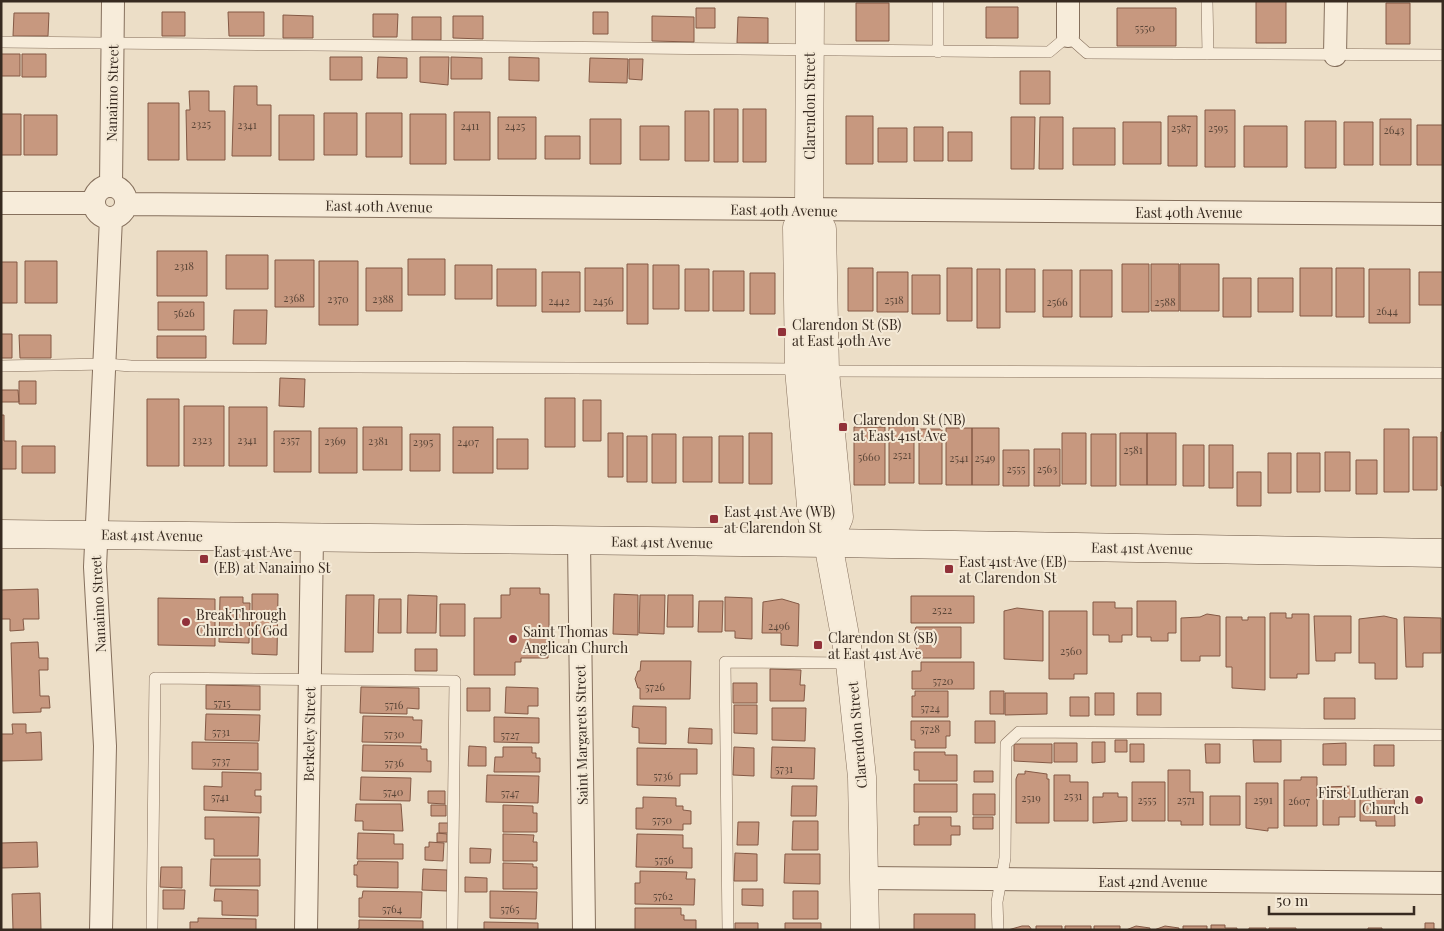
<svg xmlns="http://www.w3.org/2000/svg" width="1444" height="931" font-family="'Playfair Display',serif">
	<style>
		.building { fill: #c7987f; stroke: #845945 }
		.lines { fill: none; stroke-linecap: round; stroke-linejoin: round }
		.service-casing { stroke: #86705d; stroke-width: 12 }
		.minor-casing { stroke: #86705d; stroke-width: 24 }
		.tertiary-casing { stroke: #86705d; stroke-width: 29 }
		.secondary-casing { stroke: #685240; stroke-width: 29 }
		.service { stroke: #f7ecda; stroke-width: 11 }
		.minor { stroke: #f7ecda; stroke-width: 22 }
		.tertiary { stroke: #f7ecda; stroke-width: 28 }
		.secondary { stroke: #f7ecda; stroke-width: 28 }
		.poi-dot { fill: #913139; stroke: #f4e9d6; stroke-width: 2 }
		.labels { text-anchor: middle; dominant-baseline: central; stroke-width: 4; stroke-linejoin: round; paint-order: stroke }
		.number-label { font-size: 11px; fill: #5b4638 }
		.street-label { font-size: 14px; fill: #372a20; stroke: #f4e9d6 }
		.poi-label { font-size: 14px; fill: #372a20; stroke: #f4e9d6; text-anchor: start }
	</style>
	<rect width="100%" height="100%" fill="#ecdec7"/>
	<!-- building -->
	<path class="building" d="M1256,1H1286V43H1256Z
		M856,3H889V41H856Z
		M1386,3H1410V44H1386Z
		M986,7H1018V38H986Z
		M696,8H715V28H696Z
		M1117,8H1176V46H1117Z
		M162,12H185V36H162Z
		M228,12H264V36H229Z
		M593,12H608V34H593Z
		M14,13H49L48,36H13Z
		M373,14H398L397,37H373Z
		M283,15L313,16V38H283Z
		M453,16H483V39L453,38Z
		M652,16L694,17V42L652,41Z
		M412,17H441V40H412Z
		M738,17L768,18V43H737Z
		M1,54H20V76H1Z
		M22,54H46V77H22Z
		M330,57H362V80H330Z
		M378,57L407,58V78H377Z
		M420,57H449L448,85L420,82Z
		M451,57L482,58V79H451Z
		M509,57L539,58V81L509,80Z
		M590,58L628,59L627,83L589,82Z
		M629,59H643L642,80L629,79Z
		M1020,71H1050V104H1020Z
		M234,86H257V105H271V156H232Z
		M189,91H209V111H225V160H187L186,110H190Z
		M148,103H179V160H148Z
		M714,109H738V162H714Z
		M743,109H766V162H743Z
		M1205,110H1235V167H1205Z
		M685,111H709V161H685Z
		M454,112H490V160H454Z
		M324,113H357V155H324Z
		M366,113H402V157H366Z
		M1,114H21V155H1Z
		M410,114H446V164H410Z
		M24,115H57V155H24Z
		M279,115H314V160H279Z
		M846,116H873V164H846Z
		M1168,116H1197V166H1168Z
		M498,117H536V159H498Z
		M1011,117H1035L1034,169H1011Z
		M1040,117H1063V169H1039Z
		M590,119H621V164H590Z
		M1380,119H1411V165H1380Z
		M1305,121H1336V168H1305Z
		M1123,122H1161V164H1123Z
		M1344,122H1373V165H1344Z
		M1417,125H1443V165H1417Z
		M640,126H669V160H640Z
		M1244,126H1287V167H1244Z
		M914,127H943V161H914Z
		M878,128H907V162H878Z
		M1073,128H1115V165H1073Z
		M948,132H972V161H948Z
		M545,136H580V159H545Z
		M157,251H207V296H157Z
		M226,255H268V289H226Z
		M408,259H445V295H408Z
		M275,260H314V307H275Z
		M25,261H57V303H25Z
		M319,261H358V325H319Z
		M1,262H17V303H1Z
		M627,264H648V324H627Z
		M1122,264H1149V312H1122Z
		M1151,264H1179V311H1151Z
		M1180,264H1219V311H1180Z
		M455,265H492V299H455Z
		M653,265H679V309H653Z
		M366,268H402V311H366Z
		M585,268H623V311H585Z
		M848,268H873V311H848Z
		M947,268H972V321H947Z
		M1300,268H1332V316H1300Z
		M1336,268H1364V317H1336Z
		M497,269H536V306H497Z
		M685,269H709V311H685Z
		M977,269H1000V328H977Z
		M1006,269H1035V312H1006Z
		M1369,269H1410V323H1369Z
		M1043,270H1072V317H1043Z
		M1080,270H1112V317H1080Z
		M713,271H744V311H713Z
		M542,272H580V312H542Z
		M877,272H908V312H877Z
		M1419,272H1443V305H1419Z
		M750,273H775V314H750Z
		M912,275H940V314H912Z
		M1223,278H1251V317H1223Z
		M1258,278H1293V312H1258Z
		M158,302H204V330H158Z
		M234,310H267L266,344H233Z
		M1,334H12V358H1Z
		M19,335H51V358H20Z
		M157,336H206V358H157Z
		M280,378L305,379L304,407L279,406Z
		M19,381H36V404H19Z
		M1,390H18L19,402H1Z
		M545,398H575V447H545Z
		M147,399H179V466H147Z
		M583,400H601V441H583Z
		M184,406H224V466H184Z
		M229,407H267V466H229Z
		M1,415H4V441H16V469H1Z
		M889,425H914V483H889Z
		M363,427H402V470H363Z
		M453,427H493V473H453Z
		M854,427H885V485H854Z
		M319,428H357V473H319Z
		M946,428H972V485H946Z
		M972,428H999V485H972Z
		M919,429H942V484H919Z
		M1384,429H1409V492H1384Z
		M274,431H311V472H274Z
		M1441,432H1443V486H1441Z
		M608,433H623V477H608Z
		M749,433H772V484H749Z
		M1062,433H1086V484H1062Z
		M1120,433H1147V485H1120Z
		M1147,433H1176V485H1147Z
		M410,434H440V471H410Z
		M652,434H676V483H652Z
		M1091,434H1116V486H1091Z
		M627,436H647V482H627Z
		M719,436H743V483H719Z
		M683,437H712V482H683Z
		M1413,437H1437V490H1413Z
		M497,439H528V469H497Z
		M1183,445H1204V486H1183Z
		M1209,445H1233V488H1209Z
		M22,446H55V473H22Z
		M1034,449H1060V486H1034Z
		M1003,450H1029V486H1003Z
		M1325,452H1350V491H1325Z
		M1268,453H1291V493H1268Z
		M1297,453H1320V492H1297Z
		M1356,460H1377V494H1356Z
		M1237,472H1261V506H1237Z
		M510,588H540V594H549V630H553V648H548V658H521V662H515V675H474V618H501V595H510Z
		M38,589L39,619H23L24,630L10,631V619H1V590Z
		M252,594H278L277,655L252,654Z
		M614,594L638,595V635L613,634Z
		M346,595H374L373,652H345Z
		M408,595L437,596L436,633H407Z
		M640,595H665L664,634L639,633Z
		M668,595H693V627H667Z
		M911,596H974V623H911Z
		M220,597H243V603H250L249,643L219,642Z
		M725,597L752,598V639L735,638V631H725Z
		M158,598L215,599V646L158,645Z
		M379,599H401V633H378Z
		M782,599L799,604L798,646L781,645V633H762L763,602Z
		M699,601H723L722,632H698Z
		M1137,601H1176V633H1168V641H1151V637H1137Z
		M1093,602H1115V608H1132V635H1122V642H1109V635H1093Z
		M440,604H465V636H440Z
		M1017,608L1043,611V661L1004,659V611Z
		M1049,611H1087V674H1074V679H1049Z
		M1270,613H1286V618H1292V614H1309V674H1297V678H1270Z
		M1207,614L1220,616V656H1200V661H1181V618L1200,617Z
		M1314,616H1351V653H1335V661H1316Z
		M1384,616L1397,619V679H1375V663H1359V619Z
		M1226,617H1242V620H1248V617H1265V690L1232,688V667H1226Z
		M1404,617L1441,618V653H1423V667H1406Z
		M916,627H961V658H918L914,633Z
		M38,642L39,658H48V670H39L40,696H49L50,708H41V712L13,713L11,643Z
		M415,649H437V671H415Z
		M641,661H691L690,699H640V688H638L635,679L638,671H640Z
		M921,662H974V689H912V671H921Z
		M770,669L801,670L800,685H805L804,701H770Z
		M733,683H757V703H733Z
		M206,685L260,686V710L206,709Z
		M361,687L419,688V709L407,708V714L360,713Z
		M506,687L538,688V706H528V714L505,713Z
		M467,688H490V711H467Z
		M915,691H948V717H912V696H915Z
		M990,691H1004V714H990Z
		M1005,693H1047V714L1005,715Z
		M1095,693H1114V715H1095Z
		M1137,693H1161V715H1137Z
		M1070,697H1089V716H1070Z
		M1324,698H1355V719H1324Z
		M734,705H757V734L734,733Z
		M633,706L666,707V744L639,743V728L632,727Z
		M772,708H806L805,741L772,740Z
		M206,714L260,715L259,741L205,740Z
		M363,716L413,717V720H422L421,743L362,742Z
		M494,717L539,718V743L494,742Z
		M911,721H950V736H946V748H915V740H911Z
		M975,721H995V743H975Z
		M12,724H26V733L41,732L42,760L1,761V734H13Z
		M689,728L712,729V744L688,743Z
		M1115,740H1127V752H1115Z
		M1253,740H1281V762H1254Z
		M192,742L258,743V770L192,769Z
		M1092,742H1105V762L1092,763Z
		M1054,743H1077V762H1054Z
		M1346,743V765H1323V744Z
		M1014,744H1052V763L1014,761Z
		M1130,744H1144V762H1130Z
		M1205,744H1220V763H1206Z
		M363,745L421,746V749H427V761H431V772L362,771Z
		M1374,745H1394V766H1374Z
		M469,746L486,747V766H468Z
		M503,747H532V753H536V758H540V772H494L495,757H503Z
		M734,747L754,748V776L733,775Z
		M772,747L815,748L814,779L771,778Z
		M637,748L697,749V774H680V786L637,785Z
		M914,752H945V755H957V781H919V770H914Z
		M1168,770H1190V792H1203V825H1181V821H1168Z
		M974,771H993V782H974Z
		M1025,771L1047,774V779H1049V823H1016V779L1018,774H1025Z
		M222,772L261,773V790H255V796H261V813L204,810V786L222,787Z
		M487,775L539,776L538,803L486,802Z
		M1054,775H1070V782H1088V821H1054Z
		M361,777L411,778L410,801L360,800Z
		M1301,777H1317V826H1284V780H1301Z
		M1132,782H1165V821H1132Z
		M1246,783H1278V828H1268V831L1246,828Z
		M914,784H957V812H914Z
		M792,786H817L816,816H791Z
		M1355,786V817H1339V825H1323V787Z
		M1360,789H1394L1395,826H1376V821H1360Z
		M428,791H445V804L428,803Z
		M1103,793H1118V797H1127V821L1093,823V797H1103Z
		M973,794H995V815H973Z
		M1210,796H1240V825H1210Z
		M643,797L676,798V806H683V810L691,811V824H683V830L636,829V808H643Z
		M356,804H401L403,831L363,830V821H355Z
		M431,805H446V816H431Z
		M503,805L533,806V813H537V832H503Z
		M205,817H259L258,856H214V839H205Z
		M919,817H951V826H960V835H951V845H914V825H919Z
		M973,817H993V829H973Z
		M793,821H818V850H792Z
		M738,822H759L758,845H737Z
		M439,823H448V833H439Z
		M358,833L394,834V844H403V859H357Z
		M437,833L447,834V842H437Z
		M503,834L534,835L533,842H537V861H503Z
		M637,834L683,835V848H692V868L636,867Z
		M37,842L38,867L1,868V843Z
		M429,842L444,843L443,861L425,860V847H429Z
		M470,848L491,849L490,863H470Z
		M735,853L757,854V881H734Z
		M785,854H820V884L784,883Z
		M211,859H260V886H210Z
		M358,861L398,862V888L357,887V875H354V865H357Z
		M503,863L533,864V867H537V889H503Z
		M161,867H182V888L160,887Z
		M423,869L447,870V891L422,890Z
		M640,871L687,872L686,879H695L694,905L635,904V883H640Z
		M465,877L487,878V892H465Z
		M215,889L258,890V916L222,915V901H214Z
		M742,889H763V906L742,905Z
		M163,890H185L184,909H163Z
		M363,891L422,892L421,918L359,917V898H362Z
		M490,891L537,892L536,919L490,918Z
		M793,891H818V919H793Z
		M40,893L41,930H13L12,894Z
		M635,908H681V915H684V920H696V930H635Z
		M914,914H975V930H914Z
		M198,918L256,919V930H190V922H198Z
		M359,920L423,921V930H356L359,928Z
		M484,922L538,923V930H484Z
		M735,923H758V930H735Z
		M785,923H821V930H785Z
		M1425,923H1434V929L1441,930H1418L1425,929Z
		M1211,925H1225V928H1237V930H1211Z
		M1022,926H1029L1032,930H1008Z
		M1036,926H1062V930H1036Z
		M1065,926H1091V930H1065Z
		M1094,926H1120V930H1094Z
		M1136,926L1150,928V930H1126Z
		M1165,926L1179,928V930H1154Z
		M1183,926H1207V930H1183Z
		M1249,928H1266V930H1249Z
		M1269,928H1296V930H1269Z
		M1368,928H1382V930H1368Z"/>
	<g class="lines">
		<!-- service casing -->
		<g class="service-casing">
			<path id="service" d="M1207,1L1208,54
				M1,42L1049,52L1068,36L1087,53L1443,55
				M938,52V1
				M1,366L106,364L131,366L799,369
				M825,371L1443,373
				M152,930L155,678L455,681L452,930
				M728,930L725,662L850,663
				M998,930L997,902L1005,858L1006,744L1019,732L1443,735"/>
		</g>
		<!-- minor casing -->
		<g class="minor-casing">
			<path id="minor" d="M1068,36V1
				M1335,55L1336,1
				M111,185L113,1
				M94 202a16 16 0 1 1 32 0a16 16 0 1 1-32 0Z
				M1,203H94
				M126,204L1443,214
				M579,541L584,930
				M864,878L1443,883
				M101,930L105,746L95,567L111,218
				M306,930L312,538"/>
		</g>
		<!-- tertiary casing -->
		<g class="tertiary-casing">
			<path id="tertiary" d="M810,1L809,210L797,227L799,369L812,517L828,543L850,663L862,777L865,930
				M809,210L822,229L825,371L839,517L828,543"/>
		</g>
		<!-- secondary casing -->
		<g class="secondary-casing">
			<path id="secondary" d="M1,534L828,543L1443,553"/>
		</g>
		<!-- service -->
		<use href="#service" class="service"/>
		<!-- minor -->
		<use href="#minor" class="minor"/>
		<!-- tertiary -->
		<use href="#tertiary" class="tertiary"/>
		<!-- secondary -->
		<use href="#secondary" class="secondary"/>
	</g>
	<!-- markers -->
	<g class="poi-dot">
		<rect x="777" y="327" width="10" height="10" rx="2.5"/>
		<rect x="838" y="422" width="10" height="10" rx="2.5"/>
		<rect x="709" y="514" width="10" height="10" rx="2.5"/>
		<rect x="199" y="554" width="10" height="10" rx="2.5"/>
		<rect x="944" y="564" width="10" height="10" rx="2.5"/>
		<circle cx="186" cy="622" r="5"/>
		<circle cx="513" cy="639" r="5"/>
		<rect x="813" y="640" width="10" height="10" rx="2.5"/>
		<circle cx="1419" cy="800" r="5"/>
	</g>
	<g class="labels">
		<!-- number labels -->
		<g class="number-label">
			<text x="1145" y="27">5550</text>
			<text x="201" y="123">2325</text>
			<text x="247" y="124">2341</text>
			<text x="470" y="125">2411</text>
			<text x="515" y="125">2425</text>
			<text x="1181" y="127">2587</text>
			<text x="1218" y="127">2595</text>
			<text x="1394" y="129">2643</text>
			<text x="184" y="265">2318</text>
			<text x="294" y="297">2368</text>
			<text x="338" y="298">2370</text>
			<text x="383" y="298">2388</text>
			<text x="894" y="299">2518</text>
			<text x="559" y="300">2442</text>
			<text x="603" y="300">2456</text>
			<text x="1057" y="301">2566</text>
			<text x="1165" y="301">2588</text>
			<text x="1387" y="310">2644</text>
			<text x="184" y="312">5626</text>
			<text x="202" y="439">2323</text>
			<text x="247" y="439">2341</text>
			<text x="290" y="439">2357</text>
			<text x="335" y="440">2369</text>
			<text x="378" y="440">2381</text>
			<text x="423" y="441">2395</text>
			<text x="468" y="441">2407</text>
			<text x="1133" y="449">2581</text>
			<text x="902" y="454">2521</text>
			<text x="869" y="456">5660</text>
			<text x="959" y="457">2541</text>
			<text x="985" y="457">2549</text>
			<text x="1016" y="468">2555</text>
			<text x="1047" y="468">2563</text>
			<text x="942" y="609">2522</text>
			<text x="779" y="625">2496</text>
			<text x="1071" y="650">2560</text>
			<text x="943" y="680">5720</text>
			<text x="655" y="686">5726</text>
			<text x="222" y="702">5715</text>
			<text x="394" y="704">5716</text>
			<text x="930" y="707">5724</text>
			<text x="930" y="728">5728</text>
			<text x="221" y="731">5731</text>
			<text x="394" y="733">5730</text>
			<text x="510" y="734">5727</text>
			<text x="221" y="760">5737</text>
			<text x="394" y="762">5736</text>
			<text x="784" y="768">5731</text>
			<text x="663" y="775">5736</text>
			<text x="393" y="791">5740</text>
			<text x="510" y="792">5747</text>
			<text x="1073" y="795">2531</text>
			<text x="220" y="796">5741</text>
			<text x="1031" y="797">2519</text>
			<text x="1147" y="799">2555</text>
			<text x="1186" y="799">2571</text>
			<text x="1263" y="799">2591</text>
			<text x="1299" y="800">2607</text>
			<text x="662" y="819">5750</text>
			<text x="664" y="859">5756</text>
			<text x="663" y="895">5762</text>
			<text x="392" y="908">5764</text>
			<text x="510" y="908">5765</text>
		</g>
		<!-- street labels -->
		<g class="street-label">
			<text transform="translate(112 93) rotate(-89)">Nanaimo Street</text>
			<text transform="translate(809 106) rotate(-90)">Clarendon Street</text>
			<text transform="translate(379 206) rotate(1)">East 40th Avenue</text>
			<text transform="translate(784 210) rotate(1)">East 40th Avenue</text>
			<text x="1189" y="212">East 40th Avenue</text>
			<text transform="translate(152 535) rotate(1)">East 41st Avenue</text>
			<text transform="translate(662 542) rotate(1)">East 41st Avenue</text>
			<text transform="translate(1142 548) rotate(1)">East 41st Avenue</text>
			<text transform="translate(98 604) rotate(-93)">Nanaimo Street</text>
			<text transform="translate(309 734) rotate(-89)">Berkeley Street</text>
			<text transform="translate(581 735) rotate(-91)">Saint Margarets Street</text>
			<text transform="translate(857 735) rotate(-95)">Clarendon Street</text>
			<text x="1153" y="881">East 42nd Avenue</text>
		</g>
		<!-- poi labels -->
		<g class="poi-label">
			<text x="792" y="324">Clarendon St (SB)<tspan x="792" dy="16">at East 40th Ave</tspan></text>
			<text x="853" y="419">Clarendon St (NB)<tspan x="853" dy="16">at East 41st Ave</tspan></text>
			<text x="724" y="511">East 41st Ave (WB)<tspan x="724" dy="16">at Clarendon St</tspan></text>
			<text x="214" y="551">East 41st Ave<tspan x="214" dy="16">(EB) at Nanaimo St</tspan></text>
			<text x="959" y="561">East 41st Ave (EB)<tspan x="959" dy="16">at Clarendon St</tspan></text>
			<text x="196" y="614">BreakThrough<tspan x="196" dy="16">Church of God</tspan></text>
			<text x="523" y="631">Saint Thomas<tspan x="523" dy="16">Anglican Church</tspan></text>
			<text x="828" y="637">Clarendon St (SB)<tspan x="828" dy="16">at East 41st Ave</tspan></text>
			<text x="1409" y="792" text-anchor="end">First Lutheran<tspan x="1409" dy="16">Church</tspan></text>
		</g>
	</g>
	<!-- border -->
	<rect width="1444" height="931" fill="none" stroke="#372a20" stroke-width="5"/>
	<!-- scale -->
	<path d="M1269 906v8h145v-8" fill="none" stroke="#372a20" stroke-width="2.5"/>
	<text x="1276" y="906" font-size="15" fill="#372a20" stroke="#f4e9d6" stroke-width="4" paint-order="stroke">50 m</text>
</svg>
